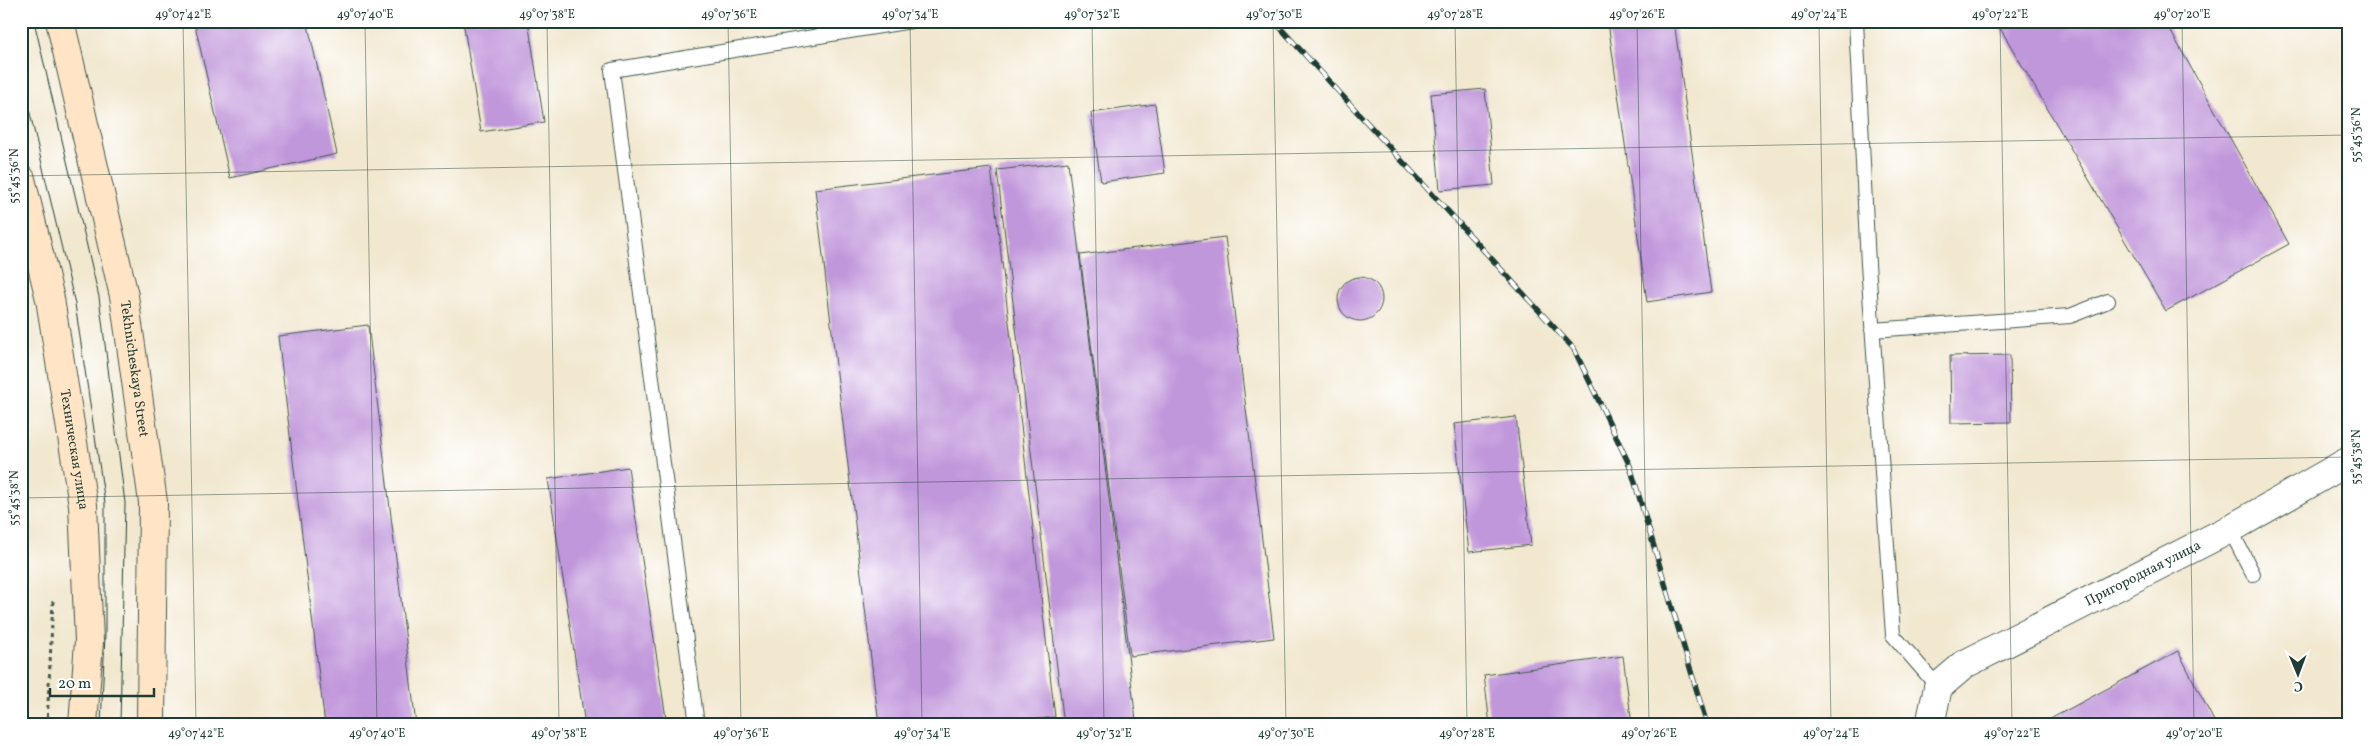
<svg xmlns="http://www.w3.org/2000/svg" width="2370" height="746" font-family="Vollkorn,serif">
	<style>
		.building { fill: #c197db }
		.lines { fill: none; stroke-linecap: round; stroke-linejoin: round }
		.service-casing { stroke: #3f574b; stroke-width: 16 }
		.tertiary-casing { stroke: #3f574b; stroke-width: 30 }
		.secondary-casing { stroke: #3f574b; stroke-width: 30 }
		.path { stroke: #3f574b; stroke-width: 3; stroke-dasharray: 4 4; stroke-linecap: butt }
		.service { stroke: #fff; stroke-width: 14 }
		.tertiary { stroke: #fff; stroke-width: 28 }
		.secondary { stroke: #ffe4c6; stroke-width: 28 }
		.tram { stroke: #1f3d34; stroke-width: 1 }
		.rail-casing { stroke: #1f3d34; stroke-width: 5.5 }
		.rail { stroke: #fff; stroke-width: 4; stroke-dasharray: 11; stroke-linecap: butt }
		.ticks { fill: none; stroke: #1f3d34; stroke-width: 1; stroke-opacity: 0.45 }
		.labels { text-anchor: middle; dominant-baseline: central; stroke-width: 4; stroke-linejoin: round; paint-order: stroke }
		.street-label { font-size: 14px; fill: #1f3d34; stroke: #fff }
		.neatline { fill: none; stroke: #1f3d34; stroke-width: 2 }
		.ticks-label { font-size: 12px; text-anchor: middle; fill: #1f3d34 }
	</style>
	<rect width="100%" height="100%" fill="#fff"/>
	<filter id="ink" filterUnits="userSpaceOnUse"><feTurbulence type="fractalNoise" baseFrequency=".02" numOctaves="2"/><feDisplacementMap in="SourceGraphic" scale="10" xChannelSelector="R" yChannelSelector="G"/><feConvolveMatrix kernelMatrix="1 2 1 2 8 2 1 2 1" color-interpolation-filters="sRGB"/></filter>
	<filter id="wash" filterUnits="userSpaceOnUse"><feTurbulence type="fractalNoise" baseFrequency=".0096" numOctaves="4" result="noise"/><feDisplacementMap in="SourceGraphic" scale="20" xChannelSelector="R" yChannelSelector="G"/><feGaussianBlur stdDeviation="1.12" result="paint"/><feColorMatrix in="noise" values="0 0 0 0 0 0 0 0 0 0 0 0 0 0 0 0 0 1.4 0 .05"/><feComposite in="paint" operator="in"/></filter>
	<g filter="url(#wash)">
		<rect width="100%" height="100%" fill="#f2e8d0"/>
		<g id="blocks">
			<!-- building -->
			<path class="building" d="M194,21H307L337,154L230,178Z
				M463,21H528L544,122L481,132Z
				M1615,21H1674L1711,292L1647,302L1608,22Z
				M1996,21H2165L2289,244L2166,311Z
				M1485,89L1494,185L1440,190L1431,94Z
				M1155,104L1165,173L1101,182L1091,113Z
				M1068,162L1136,721L1107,725H1064L997,170Z
				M991,168L1055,717L992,725H879L815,189Z
				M1225,237L1274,638L1130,656L1080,255Z
				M1338 299a22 22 0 1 1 44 0a22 22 0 1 1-44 0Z
				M368,325L416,725H325L278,336Z
				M2010,355L2011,422L1951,423L1950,356Z
				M1516,417L1531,545L1469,552L1454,424Z
				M628,467L667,725H585L548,479Z
				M2178,651L2216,725H2039Z
				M1623,656L1632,725H1490L1484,675Z"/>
		</g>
	</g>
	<g filter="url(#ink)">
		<use href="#blocks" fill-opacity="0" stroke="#3f574b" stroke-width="1"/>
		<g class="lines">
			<!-- service casing -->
			<g class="service-casing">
				<path id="service" d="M1856,21L1868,264L1893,635L1938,687
					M1872,330L2070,316L2108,301
					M2230,529L2253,574
					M697,725L612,70L911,21"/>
			</g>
			<!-- tertiary casing -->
			<g class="tertiary-casing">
				<g id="tertiary">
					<path id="s1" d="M1930,725L1938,687L1965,664L2230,529L2349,461"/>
				</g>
			</g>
			<!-- secondary casing -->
			<g class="secondary-casing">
				<g id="secondary">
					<path id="s2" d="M60,21L124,296L153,502L151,725"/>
					<path id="s3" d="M21,179L50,299L83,505L89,641L83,725"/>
				</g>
			</g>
			<!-- path -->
			<path class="path" d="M47,725L53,601"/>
			<!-- service -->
			<use href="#service" class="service"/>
			<!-- tertiary -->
			<use href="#tertiary" class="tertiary"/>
			<!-- secondary -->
			<use href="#secondary" class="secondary"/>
			<!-- tram -->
			<path class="tram" d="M34,21L99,297L125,503L120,725
				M21,75L75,304L105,503V635L101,725"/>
			<!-- rail casing -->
			<g class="rail-casing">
				<path id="rail" d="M1274,21L1574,349L1630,466L1707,725"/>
			</g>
			<!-- rail -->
			<use href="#rail" class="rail"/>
		</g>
	</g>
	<!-- ticks -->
	<path class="ticks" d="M183,21L196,725M365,21L377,725M547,21L559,725M728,21L741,725M910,21L922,725M1092,21L1104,725M1273,21L1286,725M1455,21L1467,725M1637,21L1649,725M1819,21L1831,725M2000,21L2012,725M2182,21L2194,725M21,176L2349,135M21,498L2349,457"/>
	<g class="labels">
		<!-- street labels -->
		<g class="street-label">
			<text stroke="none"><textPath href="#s2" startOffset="356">Tekhnicheskaya Street</textPath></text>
			<text stroke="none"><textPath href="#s3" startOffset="276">Техническая улица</textPath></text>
			<text stroke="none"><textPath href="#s1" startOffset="274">Пригородная улица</textPath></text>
		</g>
	</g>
	<!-- margin -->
	<rect width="2370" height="746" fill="none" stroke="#fff" stroke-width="55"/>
	<!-- north arrow -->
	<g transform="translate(2298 674) rotate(179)" stroke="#ffffff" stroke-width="4" paint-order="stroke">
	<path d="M0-4L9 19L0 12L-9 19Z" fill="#1f3d34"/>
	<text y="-8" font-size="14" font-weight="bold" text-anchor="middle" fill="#1f3d34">С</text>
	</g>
	<!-- scale -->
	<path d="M50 688v8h104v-8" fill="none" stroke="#1f3d34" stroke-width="2.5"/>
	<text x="58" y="688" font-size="15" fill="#1f3d34" stroke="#ffffff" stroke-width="4" paint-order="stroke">20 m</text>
	<rect x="28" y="28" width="2314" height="690" class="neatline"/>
	<g class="ticks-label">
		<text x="183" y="18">49°07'42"E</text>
		<text x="365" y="18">49°07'40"E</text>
		<text x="547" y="18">49°07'38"E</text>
		<text x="729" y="18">49°07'36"E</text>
		<text x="910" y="18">49°07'34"E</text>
		<text x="1092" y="18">49°07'32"E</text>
		<text x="1274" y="18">49°07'30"E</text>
		<text x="1455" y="18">49°07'28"E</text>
		<text x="1637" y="18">49°07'26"E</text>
		<text x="1819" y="18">49°07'24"E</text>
		<text x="2000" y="18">49°07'22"E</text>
		<text x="2182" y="18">49°07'20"E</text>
		<text transform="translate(2356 135) rotate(-90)" y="4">55°45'36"N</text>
		<text transform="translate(14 176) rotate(-90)" y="4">55°45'36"N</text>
		<text transform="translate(2356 457) rotate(-90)" y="4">55°45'38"N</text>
		<text transform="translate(14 498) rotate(-90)" y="4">55°45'38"N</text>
		<text x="196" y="737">49°07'42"E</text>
		<text x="377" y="737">49°07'40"E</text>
		<text x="559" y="737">49°07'38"E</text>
		<text x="741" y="737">49°07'36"E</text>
		<text x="922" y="737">49°07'34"E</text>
		<text x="1104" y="737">49°07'32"E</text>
		<text x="1286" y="737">49°07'30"E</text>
		<text x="1467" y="737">49°07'28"E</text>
		<text x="1649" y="737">49°07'26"E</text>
		<text x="1831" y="737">49°07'24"E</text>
		<text x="2012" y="737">49°07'22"E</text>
		<text x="2194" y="737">49°07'20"E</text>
	</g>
</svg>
